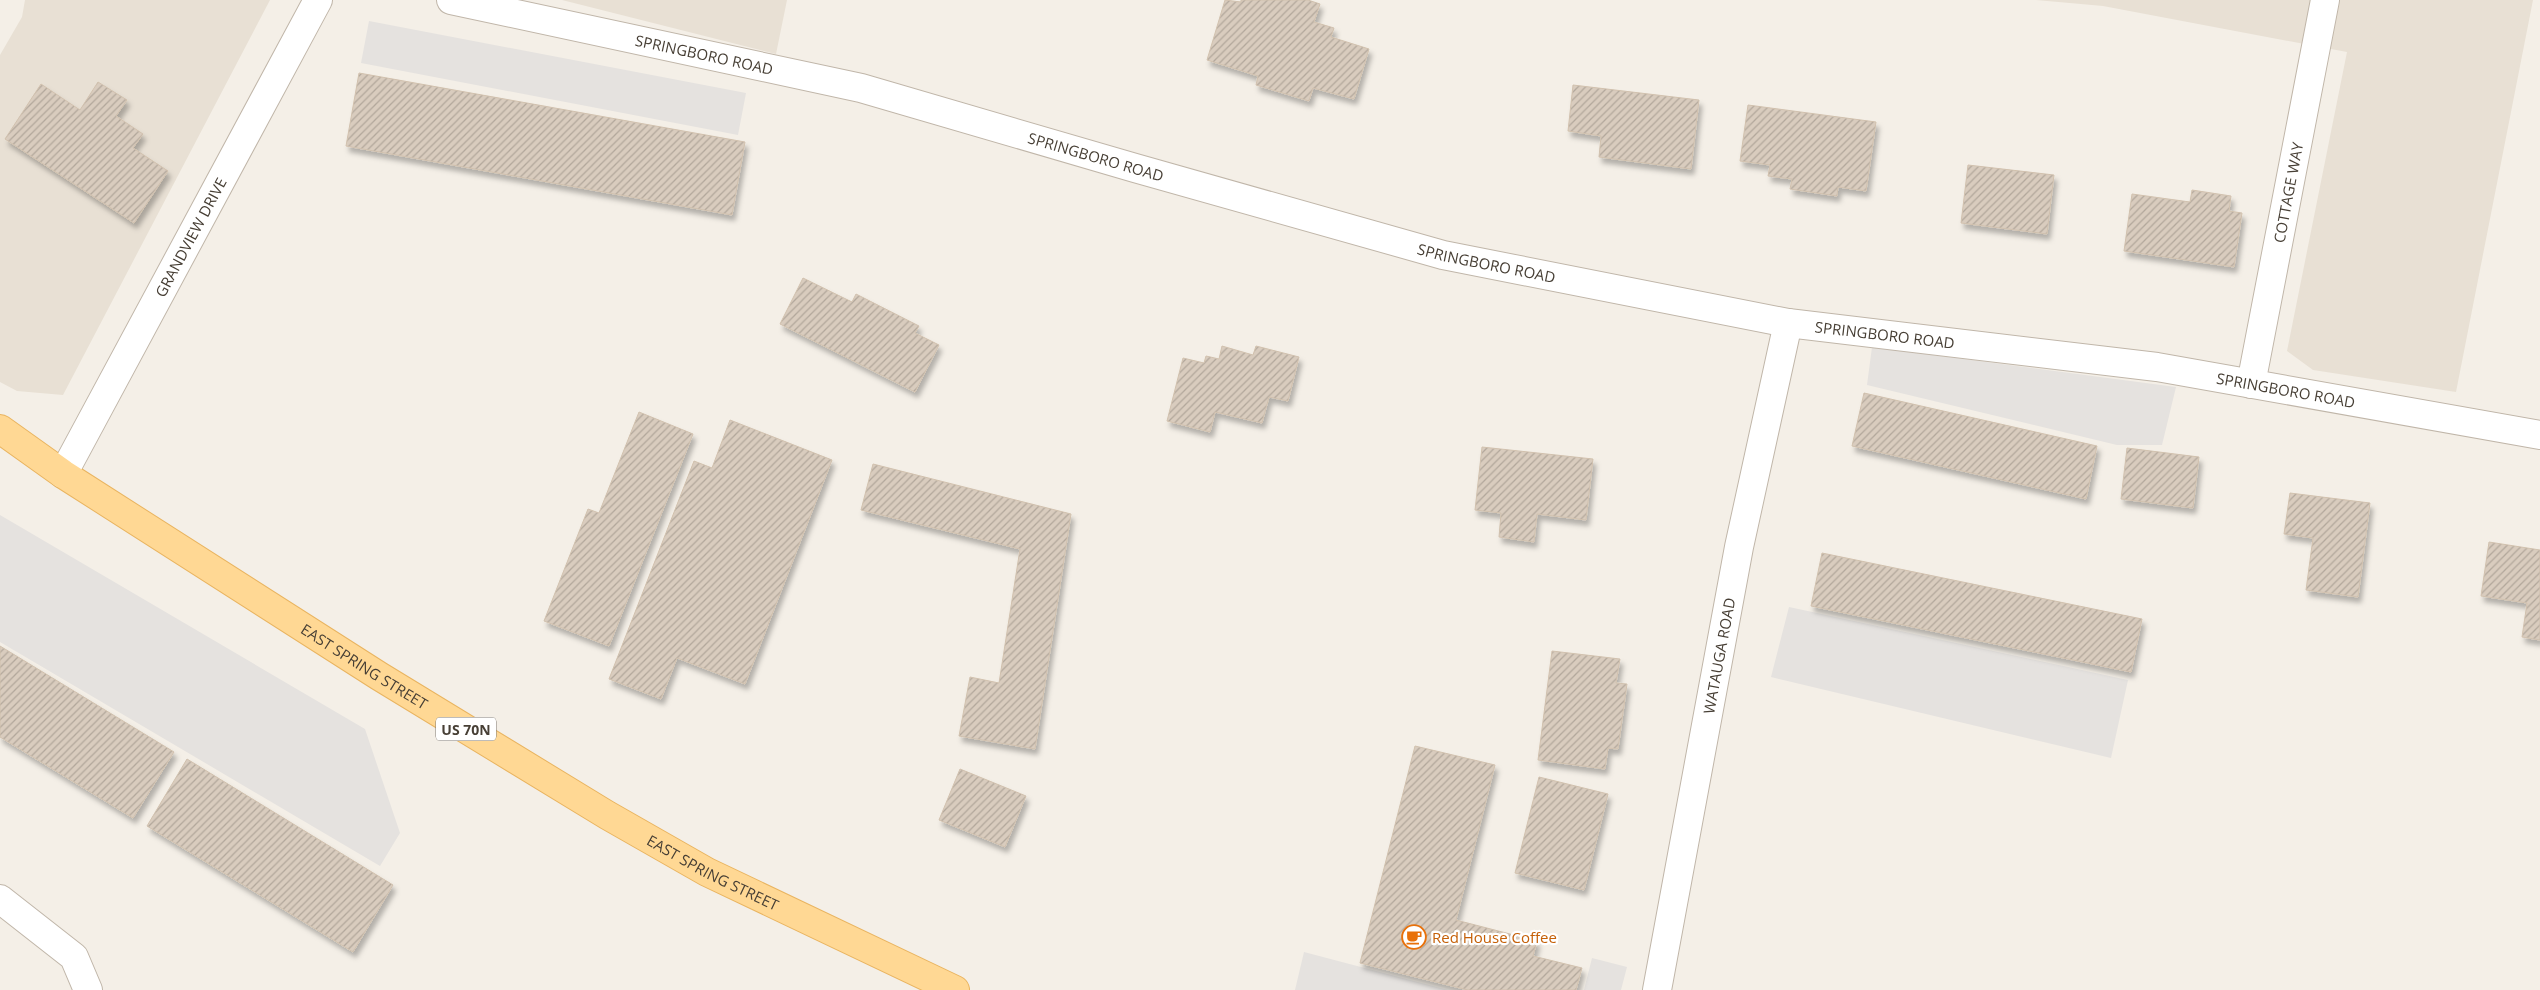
<svg xmlns="http://www.w3.org/2000/svg" width="2540" height="990" font-family="'Open Sans',sans-serif">
	<style>
		.residential { fill: #e8e0d4 }
		.parking { fill: #e5e2df }
		.building { fill: url(#building-hatch); stroke: #d1c1ae; filter: url(#shadow) }
		.lines { fill: none; stroke-linecap: round; stroke-linejoin: round }
		.minor-casing { stroke: #c0b6a9; stroke-width: 30 }
		.major-casing { stroke: #e9b460; stroke-width: 30 }
		.minor { stroke: #fff; stroke-width: 28 }
		.major { stroke: #ffd894; stroke-width: 28 }
		.labels { text-anchor: middle; dominant-baseline: central; stroke-width: 4.5; stroke-linejoin: round; paint-order: stroke }
		.shield { fill: #fff; stroke: #7e7972; stroke-width: 1 }
		.shield-label { font-size: 14px; font-weight: bold; fill: #473f35 }
		.street-label { font-size: 15px; fill: #473f35; stroke: #fff }
		.food-label { font-size: 15px; fill: #c56008; stroke: #fff; text-anchor: start }
	</style>
	<defs>
		<pattern id="building-hatch" width="6" height="6" patternUnits="userSpaceOnUse" patternTransform="scale(1.25)"><rect width="6" height="6" fill="#d9ccbe"/><path d="M-1 1l2-2M0 6l6-6M5 7l2-2" fill="none" stroke="#b2a79b"/></pattern>
		<filter id="shadow"><feDropShadow dx="3" dy="5.5" stdDeviation="2.5" flood-color="#0004"/></filter>
	</defs>
	<rect width="100%" height="100%" fill="#f4efe7"/>
	<!-- residential -->
	<path class="residential" d="M25,0H270L63,395L17,391L0,382V55L22,17Z
		M562,0H787L776,54Z
		M2036,0H2533L2456,392L2313,370L2287,351L2347,52L2103,6Z"/>
	<!-- parking -->
	<path class="parking" d="M369,21L746,93L738,135L361,63Z
		M1872,347L2176,387L2162,445H2117L1867,385Z
		M0,515L365,729L400,833L380,866L0,642Z
		M1789,607L2128,680L2111,758L1771,677Z
		M1304,952L1448,990H1295Z
		M1592,958L1627,967L1621,990H1584Z"/>
	<!-- building -->
	<path class="building" d="M1225,0L1241,2V0H1308L1320,4L1314,22L1334,28L1331,37L1369,49L1354,99L1313,88L1309,101L1256,85L1258,76L1207,60Z
		M359,73L745,142L732,215L346,146Z
		M98,82L127,100L116,116L143,134L133,148L168,171L134,223L5,139L41,84L80,110Z
		M1573,85L1699,100L1691,169L1599,157L1601,136L1568,131Z
		M1748,105L1876,122L1866,191L1838,187L1837,196L1790,189L1792,179L1768,176L1770,165L1740,161Z
		M1968,165L2054,175L2047,234L1961,223Z
		M2192,190L2231,196L2229,211L2242,213L2234,267L2124,251L2132,194L2190,202Z
		M803,278L852,302L856,294L919,326L915,333L939,345L915,392L780,324Z
		M1222,346L1253,355L1256,346L1299,357L1288,401L1269,397L1262,423L1215,412L1210,432L1167,421L1183,358L1204,363L1206,356L1219,359Z
		M1864,393L2097,446L2086,499L1852,446Z
		M639,412L693,434L609,646L544,621L588,509L599,513Z
		M730,420L832,460L745,684L677,658L661,699L609,679L694,461L712,468Z
		M1482,447L1593,459L1586,520L1537,514L1534,542L1499,537L1501,513L1475,510Z
		M2127,448L2199,457L2193,508L2121,499Z
		M873,464L1071,514L1035,749L959,736L970,677L999,683L1020,549L861,510Z
		M2290,493L2370,503L2358,597L2306,590L2313,538L2284,534Z
		M2489,542L2540,550V640L2522,637L2527,603L2481,596Z
		M1822,553L2142,619L2131,672L1811,606Z
		M0,646L174,752L133,818L0,737Z
		M1552,651L1620,659L1616,683L1627,684L1618,749L1608,748L1605,769L1538,760Z
		M1415,746L1495,765L1456,920L1537,941L1533,956L1582,968L1576,990H1468L1360,963Z
		M187,759L393,885L353,952L147,826Z
		M960,769L1026,796L1005,847L939,820Z
		M1539,777L1608,794L1584,890L1515,873Z"/>
	<g class="lines">
		<!-- minor casing -->
		<g class="minor-casing">
			<g id="minor">
				<path id="s1" d="M451,0L861,88L1135,168L1443,255L1788,323L2157,367L2540,435"/>
				<path id="s2" d="M2251,384L2325,0"/>
				<path id="s3" d="M63,474L318,0"/>
				<path d="M0,899L74,957L88,990"/>
				<path id="s4" d="M1657,990L1739,547L1788,323"/>
			</g>
		</g>
		<!-- major casing -->
		<g class="major-casing">
			<g id="major">
				<path id="s5" d="M0,429L63,474L379,676L607,815L707,872L955,990"/>
			</g>
		</g>
		<!-- minor -->
		<use href="#minor" class="minor"/>
		<!-- major -->
		<use href="#major" class="major"/>
	</g>
	<!-- icons -->
	<defs>
		<g id="cafe-ring" transform="scale(1.25)"><circle r="9.5" fill="#fff" stroke="#e8710a" stroke-width="1.5"/><path d="M-5.5-4.5H6V0H3Q3 3.5 0 3.5H-2.5Q-5.5 3.5-5.5 0ZM3-3.2v2h1.7v-2ZM-6 4.5H4V6H-6Z" fill="#e8710a"/></g>
	</defs>
	<g fill-rule="evenodd">
		<use href="#cafe-ring" x="1414" y="937"/>
	</g>
	<g class="labels">
		<!-- shield labels -->
		<rect class="shield" x="436" y="717.5" width="60" height="23" rx="4"/>
		<g class="shield-label">
			<text x="466" y="729">US 70N</text>
		</g>
		<!-- street labels -->
		<g class="street-label">
			<text stroke="none"><textPath href="#s1" startOffset="259">SPRINGBORO ROAD</textPath></text>
			<text stroke="none"><textPath href="#s1" startOffset="664">SPRINGBORO ROAD</textPath></text>
			<text stroke="none"><textPath href="#s2" startOffset="195">COTTAGE WAY</textPath></text>
			<text stroke="none"><textPath href="#s3" startOffset="269">GRANDVIEW DRIVE</textPath></text>
			<text stroke="none"><textPath href="#s1" startOffset="1069">SPRINGBORO ROAD</textPath></text>
			<text stroke="none"><textPath href="#s1" startOffset="1474">SPRINGBORO ROAD</textPath></text>
			<text stroke="none"><textPath href="#s1" startOffset="1879">SPRINGBORO ROAD</textPath></text>
			<text stroke="none"><textPath href="#s4" startOffset="340">WATAUGA ROAD</textPath></text>
			<text stroke="none"><textPath href="#s5" startOffset="435">EAST SPRING STREET</textPath></text>
			<text stroke="none"><textPath href="#s5" startOffset="840">EAST SPRING STREET</textPath></text>
		</g>
		<!-- food labels -->
		<g class="food-label">
			<text x="1432" y="937">Red House Coffee</text>
		</g>
	</g>
</svg>
